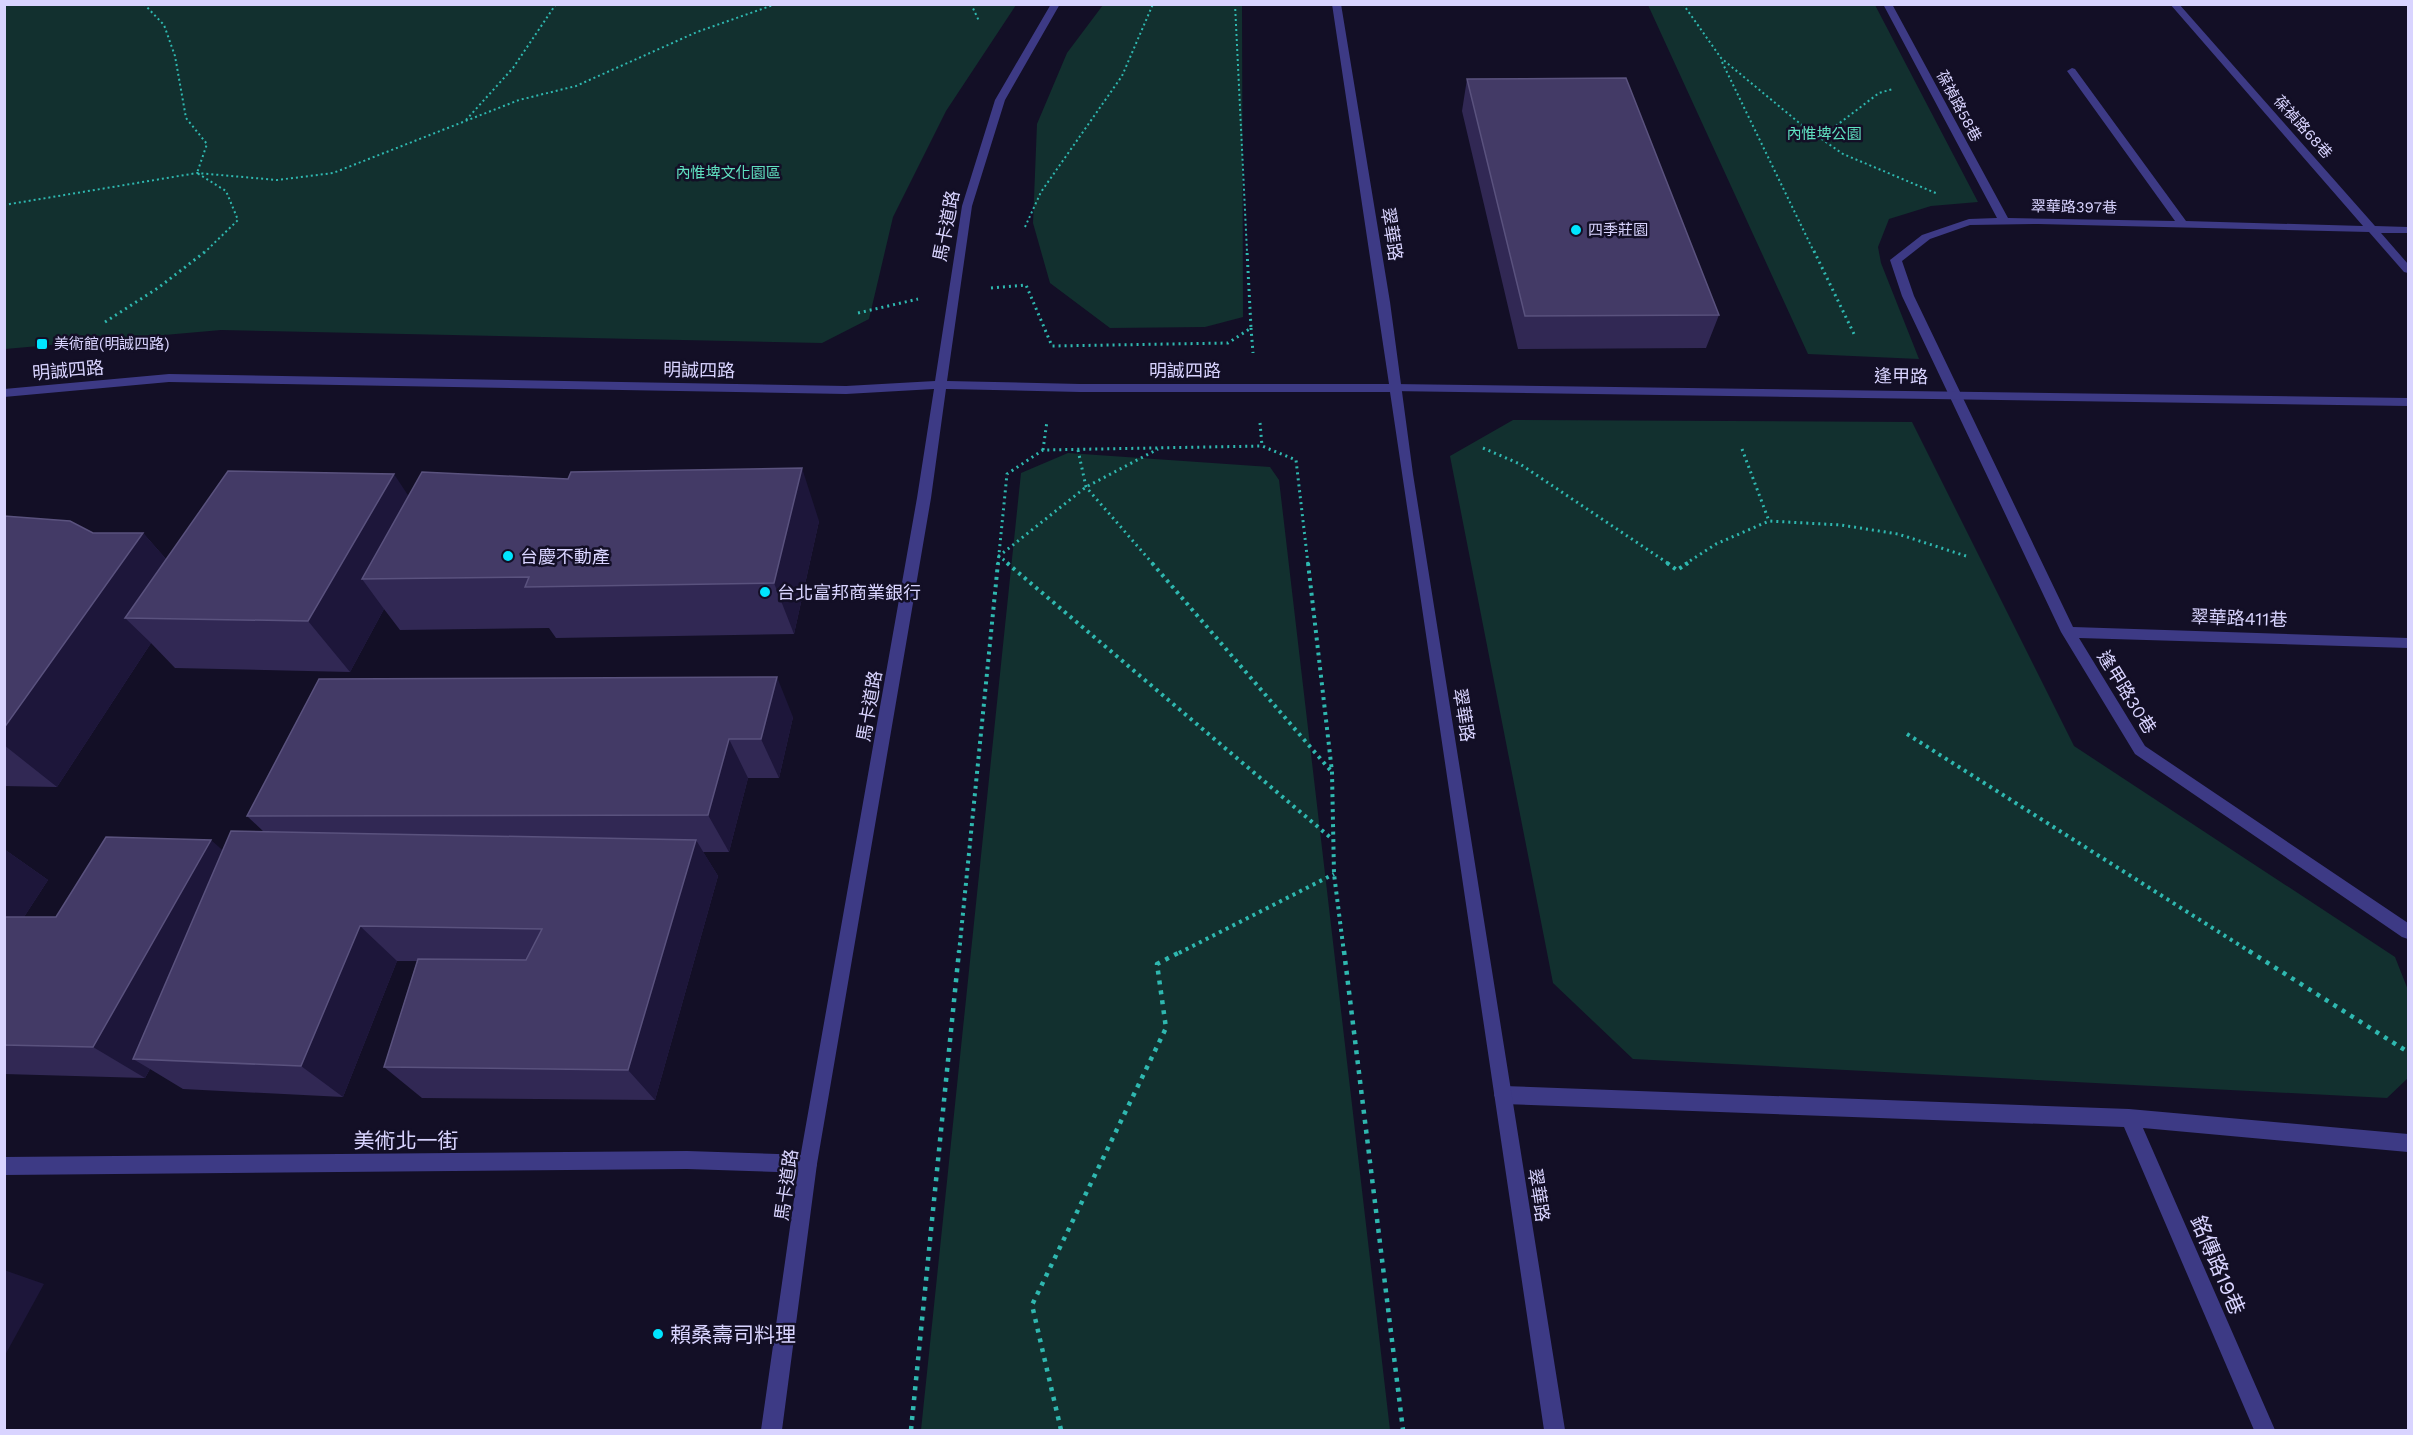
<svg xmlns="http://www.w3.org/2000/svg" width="2413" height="1435" font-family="'Work Sans','Noto Sans TC',sans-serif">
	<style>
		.green { fill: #12302f }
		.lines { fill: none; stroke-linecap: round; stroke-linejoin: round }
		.path-far3 { stroke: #2fb8b0; stroke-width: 2; stroke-dasharray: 2 3; stroke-linecap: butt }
		.path-far2 { stroke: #2fb8b0; stroke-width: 3; stroke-dasharray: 2 4; stroke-linecap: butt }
		.path-far1 { stroke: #2fb8b0; stroke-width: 4; stroke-dasharray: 3 4.5; stroke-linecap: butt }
		.path { stroke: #2fb8b0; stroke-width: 4.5; stroke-dasharray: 4 6; stroke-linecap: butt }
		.service { fill: #3d3a85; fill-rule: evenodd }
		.minor { fill: #3d3a85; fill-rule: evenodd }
		.tertiary { fill: #3d3a85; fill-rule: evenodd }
		.wall { fill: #312854 }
		.shaded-wall { fill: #1d163a }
		.building { fill: #433a66; stroke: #5a527e; stroke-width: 1.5 }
		.poi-dot { fill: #00e5ff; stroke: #130f26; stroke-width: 2 }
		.labels { text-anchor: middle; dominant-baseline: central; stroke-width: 5; stroke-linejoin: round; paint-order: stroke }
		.far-street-label { font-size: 15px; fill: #d9d4ff; stroke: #130f26 }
		.far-park-label { font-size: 15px; fill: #5fe0c0; stroke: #130f26 }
		.far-poi-label { font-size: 15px; fill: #d9d4ff; stroke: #130f26; text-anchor: start }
		.street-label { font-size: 18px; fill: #d9d4ff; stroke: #130f26 }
		.poi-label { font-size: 18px; fill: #d9d4ff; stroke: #130f26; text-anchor: start }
		.near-street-label { font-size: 21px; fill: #d9d4ff; stroke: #130f26 }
		.near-poi-label { font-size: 21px; fill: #d9d4ff; stroke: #130f26; text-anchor: start }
	</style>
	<rect width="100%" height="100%" fill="#130f26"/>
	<!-- green -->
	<path class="green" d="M5,4H1016V5L946,111L893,217L869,319L822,343L221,330L5,349Z
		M1103,5H1242L1243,317L1205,327L1110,328L1050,283L1033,223L1037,124L1067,53Z
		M1648,5H1875L1978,202L1931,206L1889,219L1878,247L1881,263L1919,359L1808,354Z
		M1513,420L1912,422L2074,746L2395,957L2408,990V1078L2387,1098L1633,1059L1553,983L1450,456Z
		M1068,453L1270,467L1279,480L1390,1430H921L1021,473Z"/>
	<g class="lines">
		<!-- path-far3 -->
		<path class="path-far3" d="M144,4L164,25L175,56L186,118L207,144L197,173L226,191L238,220L205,252
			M971,4L979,21
			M1235,4L1247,252
			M1683,4L1721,58L1803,126L1843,154L1938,194
			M1722,62L1814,252
			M466,120L513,68L556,4
			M1820,138L1879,93L1893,89
			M4,205L197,173L277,180L333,173L519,100L576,86L697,32L776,4
			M1025,227L1041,192L1122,76L1153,4"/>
		<!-- path-far2 -->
		<path class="path-far2" d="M1814,251L1854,334
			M991,288L1026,285L1052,346L1228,343L1251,328L1247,251
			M858,313L918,299
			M105,322L158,288L206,251
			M1251,328L1253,353
			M1260,423L1262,446
			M1483,448L1520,464L1669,564
			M1742,449L1769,521
			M1043,450L1047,421
			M1078,450L1086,487L1153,564
			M998,564L1007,474L1043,450L1262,446L1296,460L1308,564
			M1009,564L999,556L1086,487L1158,449
			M1685,564L1716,544L1769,521L1841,525L1898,534L1969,557"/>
		<!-- path-far1 -->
		<path class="path-far1" d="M1007,563L1331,838
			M1152,563L1331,771
			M1308,563L1332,772L1334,874L1344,953
			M1667,563L1677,570L1688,563
			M1907,734L2252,953
			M959,953L998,563
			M1179,953L1334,874"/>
		<!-- path -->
		<path class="path" d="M1344,951L1403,1430
			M2249,951L2408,1052
			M911,1430L959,951
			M1061,1430L1032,1305L1166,1028L1157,964L1182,951"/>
		<!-- service -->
		<path class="service" d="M1883,4H1892L2008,218L2175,221L2067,71L2072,68L2075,69L2186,221L2363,226L2170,4H2179L2375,226L2408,227V233H2381L2408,264V273L2404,272L2369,232L2038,224L1970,225L1930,239L1902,261L1914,296L2073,627L2408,638V648L2079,638L2145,746L2408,923V939L2402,937L2135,754L2061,632L1902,296L1890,260L1922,235L1969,219L1997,218Z
			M1503,1086L2129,1109L2408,1134V1152L2143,1128L2275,1430H2254L2124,1127L1503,1104L1497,1101L1494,1095L1497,1089Z"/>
		<!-- minor -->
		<path class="minor" d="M1394,384L2408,398V406L1390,391L1388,388Z
			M687,1151L808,1155L815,1157L817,1164L815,1171L808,1173L687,1169L4,1175V1157Z"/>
		<!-- tertiary -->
		<path class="tertiary" d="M1051,4H1060L1005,100L972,206L947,381L1080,384H1389L1332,4H1341L1390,302L1413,474L1565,1430H1544L1390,392H1080L946,389L931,498L817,1164L782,1430H761L799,1164L917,498L934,389L846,394L169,382L4,397V389L169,374L846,386L935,381L962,206L995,100Z"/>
	</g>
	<!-- wall -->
	<path class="wall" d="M1467,79L1719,315L1706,348L1518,349L1462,111Z
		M408,496L819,521L794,634L556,638L549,628L400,630L384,609L350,672L175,668L151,643L57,787L4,786V516L93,533H143L166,559Z
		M793,717L779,778H748L729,852H703L718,876L655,1100L422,1098L384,1067L417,961H397L343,1097L183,1089L150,1069L145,1078L4,1074V849L48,880L24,917H56L223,850L264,832L247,816Z"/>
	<!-- shaded-wall -->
	<path class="shaded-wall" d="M802,468L819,521L794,634L774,583Z
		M394,474L429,527L362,579L384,609L350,672L308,621Z
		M143,533L189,585L125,618L151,643L57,787L4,745V728Z
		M777,677L793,717L779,778L761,739Z
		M729,739L748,778L729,852L708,815Z
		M211,840L252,876L133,1059L150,1069L145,1078L93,1047Z
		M696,840L718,876L655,1100L628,1070Z
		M4,849L48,880L4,948Z
		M360,926L397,961L343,1097L301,1066Z
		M4,1270L44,1284L4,1357Z"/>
	<!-- building -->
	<path class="building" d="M1626,78L1719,315L1525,316L1467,79Z
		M802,468L774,583L525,587L529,577L362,579L422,472L568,479L571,472Z
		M228,471L394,474L308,621L125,618Z
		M4,516L70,521L93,533H143L4,728Z
		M777,677L761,739H729L708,815L247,816L319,679Z
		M231,831L696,840L628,1070L384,1067L418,959L526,960L542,929L360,926L301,1066L133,1059Z
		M106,837L211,840L93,1047L4,1045V917H56Z"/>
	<!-- markers -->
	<g class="poi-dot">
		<circle cx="1576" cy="230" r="6"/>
		<rect x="36" y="338" width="12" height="12" rx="3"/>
		<circle cx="508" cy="556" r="6"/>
		<circle cx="765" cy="592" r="6"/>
		<circle cx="658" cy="1334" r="6"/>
	</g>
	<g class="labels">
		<!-- far-street labels -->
		<g class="far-street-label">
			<text transform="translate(1959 106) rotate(62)">葆禎路58巷</text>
			<text transform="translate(2303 127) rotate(48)">葆禎路68巷</text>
			<text transform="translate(2074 207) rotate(1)">翠華路397巷</text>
		</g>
		<!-- far-park labels -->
		<g class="far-park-label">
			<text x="1824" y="134">內惟埤公園</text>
			<text x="728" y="173">內惟埤文化園區</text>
		</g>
		<!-- far-poi labels -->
		<g class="far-poi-label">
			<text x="1588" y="230">四季莊園</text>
			<text x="54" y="344">美術館(明誠四路)</text>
		</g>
		<!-- street labels -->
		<g class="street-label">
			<text transform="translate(946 226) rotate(-79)">馬卡道路</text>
			<text transform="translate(1392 234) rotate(81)">翠華路</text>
			<text transform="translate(68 370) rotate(-5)">明誠四路</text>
			<text transform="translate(699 370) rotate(1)">明誠四路</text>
			<text x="1185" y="370">明誠四路</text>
			<text transform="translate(1901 376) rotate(1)">逢甲路</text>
			<text transform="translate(2239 618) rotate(2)">翠華路411巷</text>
			<text transform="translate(2127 692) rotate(58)">逢甲路30巷</text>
			<text transform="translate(869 706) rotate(-80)">馬卡道路</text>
			<text transform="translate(1464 715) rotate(81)">翠華路</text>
			<text transform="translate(786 1185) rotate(-82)">馬卡道路</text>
			<text transform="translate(1539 1195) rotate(81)">翠華路</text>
		</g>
		<!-- poi labels -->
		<g class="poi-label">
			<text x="520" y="556">台慶不動產</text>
			<text x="777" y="592">台北富邦商業銀行</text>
		</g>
		<!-- near-street labels -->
		<g class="near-street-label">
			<text x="406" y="1140">美術北一街</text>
			<text transform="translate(2218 1265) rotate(67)">銘傳路19巷</text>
		</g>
		<!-- near-poi labels -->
		<g class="near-poi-label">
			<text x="670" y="1334">賴桑壽司料理</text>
		</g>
	</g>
	<!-- border -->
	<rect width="2413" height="1435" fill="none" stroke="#d9d4ff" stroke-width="12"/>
</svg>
